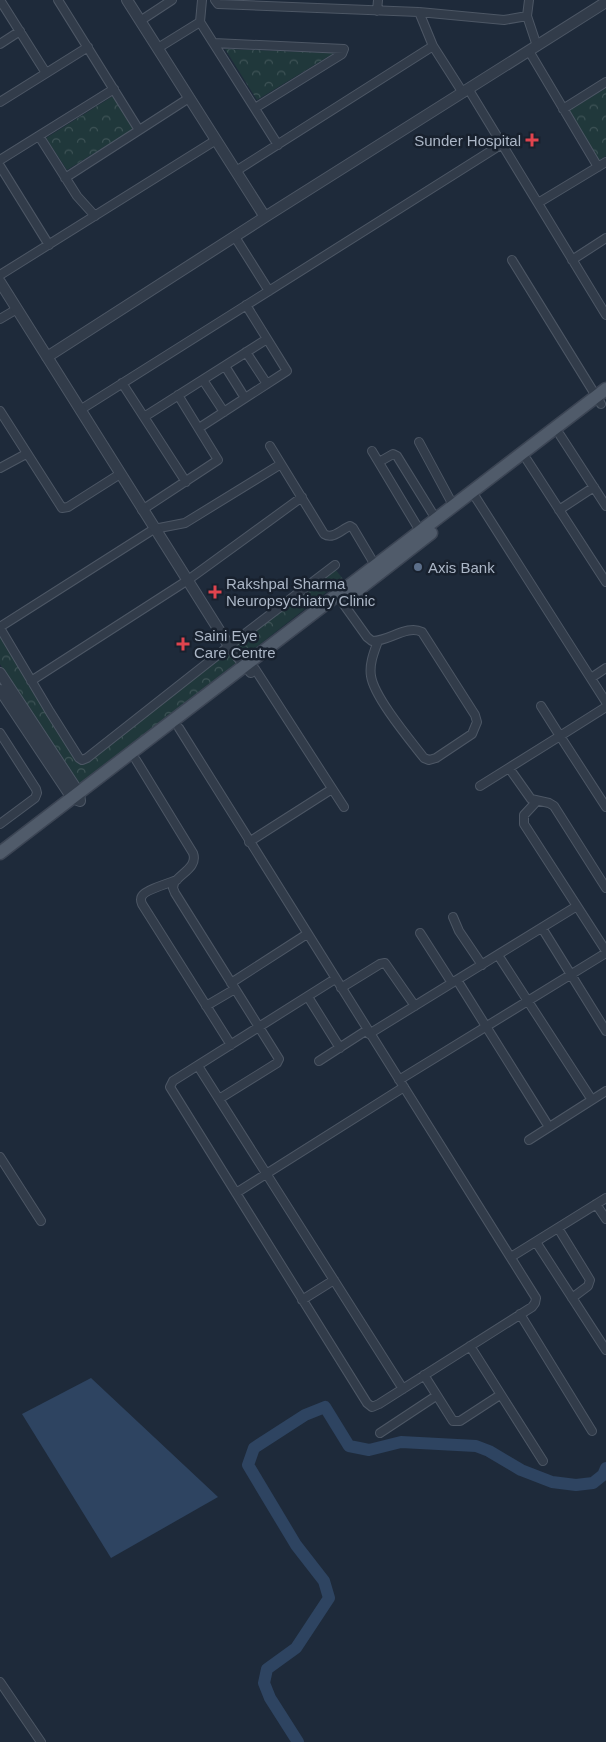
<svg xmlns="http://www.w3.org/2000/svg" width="606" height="1742" font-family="Arial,sans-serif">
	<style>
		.forest { fill: url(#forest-crowns) }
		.water { fill: #2e4461 }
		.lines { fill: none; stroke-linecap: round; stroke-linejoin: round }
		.river { stroke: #2e4461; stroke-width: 12 }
		.minor-casing { stroke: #4d5765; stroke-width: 10 }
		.tertiary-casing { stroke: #4d5765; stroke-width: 12 }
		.primary-casing { stroke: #3c4554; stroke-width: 15 }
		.minor { stroke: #323c4a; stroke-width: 8 }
		.tertiary { stroke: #323c4a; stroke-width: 10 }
		.primary { stroke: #505b6a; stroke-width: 12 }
		.health-dot { fill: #e0444e; stroke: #18212e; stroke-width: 2 }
		.service-dot { fill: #5c6f8a; stroke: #18212e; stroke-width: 2 }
		.labels { text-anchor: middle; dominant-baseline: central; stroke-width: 5; stroke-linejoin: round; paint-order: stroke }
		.poi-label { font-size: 15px; fill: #acb7c7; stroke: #18212e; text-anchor: start }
	</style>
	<defs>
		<pattern id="forest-crowns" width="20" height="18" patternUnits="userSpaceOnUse" patternTransform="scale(1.25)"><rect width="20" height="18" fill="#20383b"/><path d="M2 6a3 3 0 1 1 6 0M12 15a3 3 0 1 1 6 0" fill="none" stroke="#3e5356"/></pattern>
	</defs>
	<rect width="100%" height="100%" fill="#1e2a3a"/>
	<!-- forest -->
	<path class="forest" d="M225,49L334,53L257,100Z
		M606,88V156L599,160L569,111Z
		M113,96L133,129L67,170L46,138Z
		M335,569L343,579L77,788L0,664V631L81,765Z"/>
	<!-- water -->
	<path class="water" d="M91,1378L218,1497L111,1558L22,1414Z"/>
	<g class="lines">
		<!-- river -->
		<path class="river" d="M298,1742L270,1698L264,1683L267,1669L296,1648L329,1598L324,1581L296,1545L248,1465L254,1448L305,1415L325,1407L349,1446L369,1450L401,1442L476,1446L489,1451L521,1470L552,1482L576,1485L593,1483L603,1475L606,1468"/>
		<!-- minor casing -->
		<g class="minor-casing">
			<path id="minor" d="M0,0L46,73
				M58,0L139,130
				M215,0L218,4L419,12L504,20L527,16
				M529,0L527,16L537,46
				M377,11L378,0
				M419,12L433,46L463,93
				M140,21L172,0
				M200,22L202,0
				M214,43L344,49L342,54L255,108
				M0,44L20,31
				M158,48L200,22L278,145
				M529,51L598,167
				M469,90L606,315
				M0,102L88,47
				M563,109L606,82
				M39,136L77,196L95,216
				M0,160L114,89
				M0,166L49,245
				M236,171L433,46
				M65,178L189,98
				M538,203L606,162
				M235,237L269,291
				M512,260L601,404
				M572,260L606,238
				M0,275L216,140
				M0,319L17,309
				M246,352L267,384
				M225,366L245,398
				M203,380L224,412
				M122,383L186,482
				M80,410L502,144
				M0,411L62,508L68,507L120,474
				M144,417L267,339
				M199,428L287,371L246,305
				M560,435L606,506
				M419,442L453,505
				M270,446L324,534C333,540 342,529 350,526L353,528L375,565
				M372,451L420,531
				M527,460L606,582
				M379,462L393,454L397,456L436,519
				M0,468L26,454
				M476,498L606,702
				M142,510L218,460L178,395
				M559,510L594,487
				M342,602L367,637L372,641C388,642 407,624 422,632L475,715L477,722L472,734L436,758L429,760L424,758C410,740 374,697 371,676C369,664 374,652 378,641
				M0,627L154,529L185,523L281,464
				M0,628L50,712L79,758L82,760L87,758L229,646L335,565
				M255,669L344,807
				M591,678L606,668
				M31,681L188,580L302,497
				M606,707L560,736L606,807
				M179,728L536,1298L535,1303L532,1307L379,1404L372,1407L367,1403L170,1087L173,1081L335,979
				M0,733L36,789L37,793L35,798L0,824
				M136,760L193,853C198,867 181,873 174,883L173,888L175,893L279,1059L277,1063L219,1099
				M509,768L531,799L549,803L554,806L606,888
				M480,786L560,736L541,706
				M537,801L524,815V824L606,951
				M249,842L332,789
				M177,880C169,883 145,890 142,896C140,899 141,901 142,904L231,1045
				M453,917L459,931L482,965
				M542,928L606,1031
				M420,933L452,983
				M498,955L592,1100
				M457,980L549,1127
				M231,983L307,934
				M341,988L380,964L385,963L415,1006
				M308,997L340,1048
				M206,1006L235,989
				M369,1034L577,906
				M319,1061L367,1030
				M198,1066L403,1389
				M399,1080L606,953
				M529,1140L606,1091
				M0,1157L41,1221
				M236,1193L404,1087
				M596,1204L606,1219
				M558,1228L590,1280L588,1286L572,1298
				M536,1242L606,1350
				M511,1257L606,1198
				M302,1300L334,1280
				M520,1314L592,1431
				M470,1346L543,1461
				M424,1375L453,1421H460L500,1395
				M380,1433L436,1396
				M0,1682L41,1742"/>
		</g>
		<!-- tertiary casing -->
		<g class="tertiary-casing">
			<path id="tertiary" d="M127,0L265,217
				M0,282L229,646L251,672
				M47,357L265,217L606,2
				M0,673L79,793L80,801L72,798L0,690"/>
		</g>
		<!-- primary casing -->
		<g class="primary-casing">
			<path id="primary" d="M350,596L431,533
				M0,853L606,389"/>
		</g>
		<!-- minor -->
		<use href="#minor" class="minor"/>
		<!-- tertiary -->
		<use href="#tertiary" class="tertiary"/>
		<!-- primary -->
		<use href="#primary" class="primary"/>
	</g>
	<!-- markers -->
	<g class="health-dot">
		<path d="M529.5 132.5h5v5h5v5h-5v5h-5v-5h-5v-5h5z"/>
		<path d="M212.5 584.5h5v5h5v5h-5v5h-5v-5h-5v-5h5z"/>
		<path d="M180.5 636.5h5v5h5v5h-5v5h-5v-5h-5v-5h5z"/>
	</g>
	<circle class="service-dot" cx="418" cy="567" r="5"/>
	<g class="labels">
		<!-- poi labels -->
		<g class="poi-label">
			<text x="521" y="140" text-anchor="end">Sunder Hospital</text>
			<text x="428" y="567">Axis Bank</text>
			<text x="226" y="583">Rakshpal Sharma<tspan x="226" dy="17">Neuropsychiatry Clinic</tspan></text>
			<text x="194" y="635">Saini Eye<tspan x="194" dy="17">Care Centre</tspan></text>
		</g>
	</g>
</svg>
